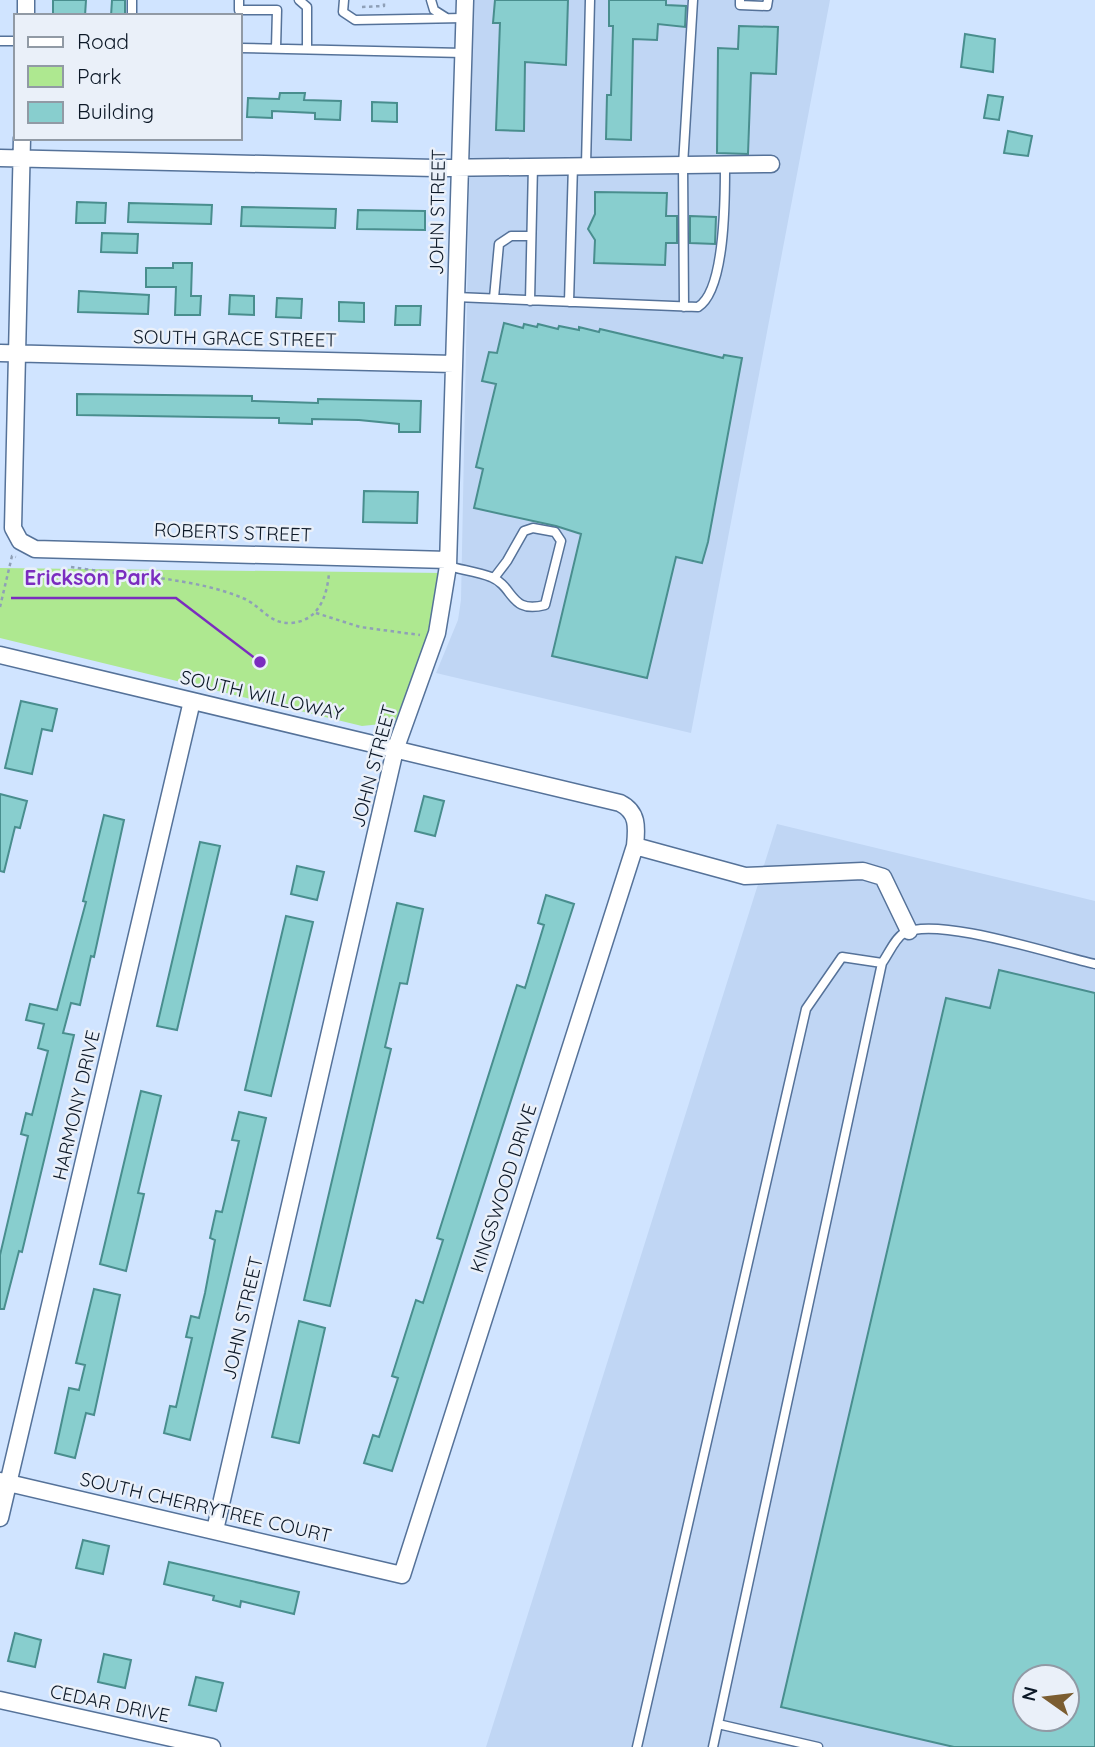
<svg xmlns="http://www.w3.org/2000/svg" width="1095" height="1747" font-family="Quicksand,sans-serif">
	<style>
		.built { fill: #c0d6f4; fill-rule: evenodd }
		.green { fill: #aee890 }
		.building { fill: #88cece; stroke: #498e8e; stroke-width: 2; fill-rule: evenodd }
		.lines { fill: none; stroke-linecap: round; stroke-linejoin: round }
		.service-casing { stroke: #557299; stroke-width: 11 }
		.minor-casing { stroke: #557299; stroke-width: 19 }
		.path { stroke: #8fa0b7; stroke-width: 2.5; stroke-dasharray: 3.5 3.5; stroke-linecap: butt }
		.service { stroke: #fff; stroke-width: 8 }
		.minor { stroke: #fff; stroke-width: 16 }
		.labels { text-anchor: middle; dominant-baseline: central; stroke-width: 5; stroke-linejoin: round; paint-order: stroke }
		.street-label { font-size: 19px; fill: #0c1827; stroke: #eaf0f9 }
		.leader { fill: none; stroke: #7b2cbf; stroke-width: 2.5 }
		.callout-dot { fill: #7b2cbf; stroke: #eaf0f9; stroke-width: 2.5 }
		.callout-label { font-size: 21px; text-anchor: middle; font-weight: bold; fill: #7b2cbf; stroke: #eaf0f9; stroke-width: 5; stroke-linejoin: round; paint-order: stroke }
	</style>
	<rect width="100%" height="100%" fill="#d0e4ff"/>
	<!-- built -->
	<path class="built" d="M473,0H830L691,733L436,673L458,620L461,600Z
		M777,824L1095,901V1747H486ZM1025,1677H1067V1719H1025Z"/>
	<!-- green -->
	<path class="green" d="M0,568L443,573L433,635L390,732L381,724L362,726L0,638Z"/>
	<!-- building -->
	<path class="building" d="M53,0H86L85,16H53Z
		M112,0H125V16H111Z
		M495,0H568L566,65L525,62L524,131L496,130L500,23H493Z
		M609,0H666V5L686,6L685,27L658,24L657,40L633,39L631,140L606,139L607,95H611L613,26H609Z
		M739,26L778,27L776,74L751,73L748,154L717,153L718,48L738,49Z
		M965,34L995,39L993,72L961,67Z
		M280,93H305L304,100L341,101L340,120L315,119V113L272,111V118L247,117L248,98L279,99Z
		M988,95L1003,97L999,120L984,118Z
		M372,102L397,103V122L372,121Z
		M1008,131L1032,136L1028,156L1004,153Z
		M595,192L667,193L666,216H677V243H666L665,265L594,263L595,240L588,229L595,214Z
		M77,202L106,203L105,223H76Z
		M129,203L212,205L211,224L128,222Z
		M242,207L336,209L335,228L241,226Z
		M358,210L425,211V230L357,229Z
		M690,216L716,217L715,244L690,243Z
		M102,233L138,234L137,253L101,252Z
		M173,263H192L191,296H201L200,315H175L176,287H146V268H173Z
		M79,291L149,295L148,314L78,312Z
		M230,295L254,296V315L229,314Z
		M277,298L302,299L301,318L276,317Z
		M339,302L364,303V322L339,321Z
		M396,306H421L420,325H395Z
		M504,323L523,328L524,324L537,327L538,324L558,329L559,326L579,330V327L599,332L600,329L723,358L724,355L742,358L708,542L702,563L676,557L647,678L552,656L581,534L556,526L474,508L483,469L476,467L496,384L482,381L489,352L497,353Z
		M77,394L252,396V401L318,403V399L421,401L420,432H399V424L359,420L312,419V424L279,423V418L77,415Z
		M364,491L418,492L417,523L363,522Z
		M21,701L57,709L52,731L42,729L32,774L5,768Z
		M0,794L27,801L20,828L15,827L4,872L0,871Z
		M424,796L444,801L435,836L415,831Z
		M104,815L124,820L94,957L91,956L80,1005L71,1003L63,1033L74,1035L22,1252L19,1251L4,1309H0V1255L28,1136L21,1134L26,1113L32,1115L48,1051L38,1048L44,1024L26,1020L30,1004L57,1010L86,902L83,901Z
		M200,842L220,846L177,1030L157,1026Z
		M297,866L324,872L317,900L291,894Z
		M546,895L574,904L392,1471L364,1463L373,1435L379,1437L398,1378L392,1376L416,1300L423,1303L443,1240L437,1238L517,985L525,988L544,925L538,923Z
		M397,903L423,909L407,984L400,983L385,1047L391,1049L330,1306L304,1300Z
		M286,916L313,922L271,1096L245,1090Z
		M999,970L1095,993V1747H954L781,1707L946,998L990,1008ZM1025,1677H1067V1719H1025Z
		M141,1091L161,1096L138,1193L144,1194L126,1271L100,1264Z
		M239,1112L266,1118L190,1440L164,1433L170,1406L176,1407L192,1338L186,1337L191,1316L199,1318L205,1293L215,1240L210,1238L216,1211L222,1212L239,1141L232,1140Z
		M94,1289L120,1295L94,1415L86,1413L75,1458L55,1453L69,1388L79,1390L85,1365L76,1363Z
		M299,1321L325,1328L299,1443L272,1437Z
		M83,1540L109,1546L103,1574L76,1568Z
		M169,1562L299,1592L294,1614L241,1601L240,1607L213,1600L214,1596L164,1584Z
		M15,1633L41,1640L35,1667L8,1661Z
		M104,1654L131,1660L125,1688L98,1682Z
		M196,1677L223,1683L216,1711L189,1705Z"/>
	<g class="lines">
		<!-- service casing -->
		<g class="service-casing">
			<path id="service" d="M239,0V10H277L276,48
				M299,0L307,7V49
				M344,0L343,12L355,20L464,18
				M431,0L434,10L445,17
				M740,0V5L767,6L768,0
				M132,16V0
				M0,41H16
				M240,48L463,53
				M586,165L590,0
				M456,297L698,307C726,290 725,195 725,164
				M494,298L499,244L511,236H531
				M530,301L533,165
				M569,302L573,165
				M684,307L683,165L693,0
				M448,566C462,570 478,572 491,577C515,587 509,614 545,605L561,541L555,532L533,528L524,531L507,561L494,578
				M882,963C888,955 895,938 904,933C938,916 1054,955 1095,964
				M718,1724L818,1747
				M637,1747L806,1009L842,957L882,963L713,1747"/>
		</g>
		<!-- minor casing -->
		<g class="minor-casing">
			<path id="minor" d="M26,16V0
				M22,138L13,528L20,541L35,549L448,560
				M0,158L435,168L771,164
				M0,353L454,364
				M0,655L620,803C638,812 637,827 635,846L402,1575L0,1481
				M635,846L745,876L863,871L883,877L909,931
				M0,1518L192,701
				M215,1530L395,750L437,633L448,566L465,0
				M0,1700L212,1747"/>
		</g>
		<!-- path -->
		<path class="path" d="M362,7L384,6V0
			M71,567C125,576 195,577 245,599C262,607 269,624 291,623C319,621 327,596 329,573
			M0,607L12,556L16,557
			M316,613L360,627L420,635"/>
		<!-- service -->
		<use href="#service" class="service"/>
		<!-- minor -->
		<use href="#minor" class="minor"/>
	</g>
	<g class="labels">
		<!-- street labels -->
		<g class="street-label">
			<text transform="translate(437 212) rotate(-89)">JOHN STREET</text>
			<text transform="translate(235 338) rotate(1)">SOUTH GRACE STREET</text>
			<text transform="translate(233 532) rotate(2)">ROBERTS STREET</text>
			<text transform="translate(262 695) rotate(13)">SOUTH WILLOWAY</text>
			<text transform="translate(373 766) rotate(-75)">JOHN STREET</text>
			<text transform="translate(76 1105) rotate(-77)">HARMONY DRIVE</text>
			<text transform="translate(503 1188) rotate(-72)">KINGSWOOD DRIVE</text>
			<text transform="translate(242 1318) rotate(-77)">JOHN STREET</text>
			<text transform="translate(206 1507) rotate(13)">SOUTH CHERRYTREE COURT</text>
			<text transform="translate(110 1703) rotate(12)">CEDAR DRIVE</text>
		</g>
	</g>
	<!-- callouts -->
	<path class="leader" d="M260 662L176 598H11"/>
	<circle class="callout-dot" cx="260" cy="662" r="7"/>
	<g class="callout-label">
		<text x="93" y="585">Erickson Park</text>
	</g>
	<!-- legend -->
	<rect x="14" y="14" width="228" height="126" fill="#eaf0f9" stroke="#919aa5" stroke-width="2"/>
	<rect x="28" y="37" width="35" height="10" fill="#ffffff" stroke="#919aa5" stroke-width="2"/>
	<text x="77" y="49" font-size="21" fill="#0c1827">Road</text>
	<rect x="28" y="66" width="35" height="21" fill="#aee890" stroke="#919aa5" stroke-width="2"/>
	<text x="77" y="84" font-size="21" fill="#0c1827">Park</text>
	<rect x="28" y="102" width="35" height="21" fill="#88cece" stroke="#919aa5" stroke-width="2"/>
	<text x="77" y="119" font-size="21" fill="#0c1827">Building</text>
	<!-- north arrow -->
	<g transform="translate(1046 1698) rotate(284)"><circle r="33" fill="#eaf0f9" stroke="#919aa5" stroke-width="2"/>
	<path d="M0-5L12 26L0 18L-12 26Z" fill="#7b5d31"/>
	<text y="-10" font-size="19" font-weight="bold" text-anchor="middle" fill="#0c1827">N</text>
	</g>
</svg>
